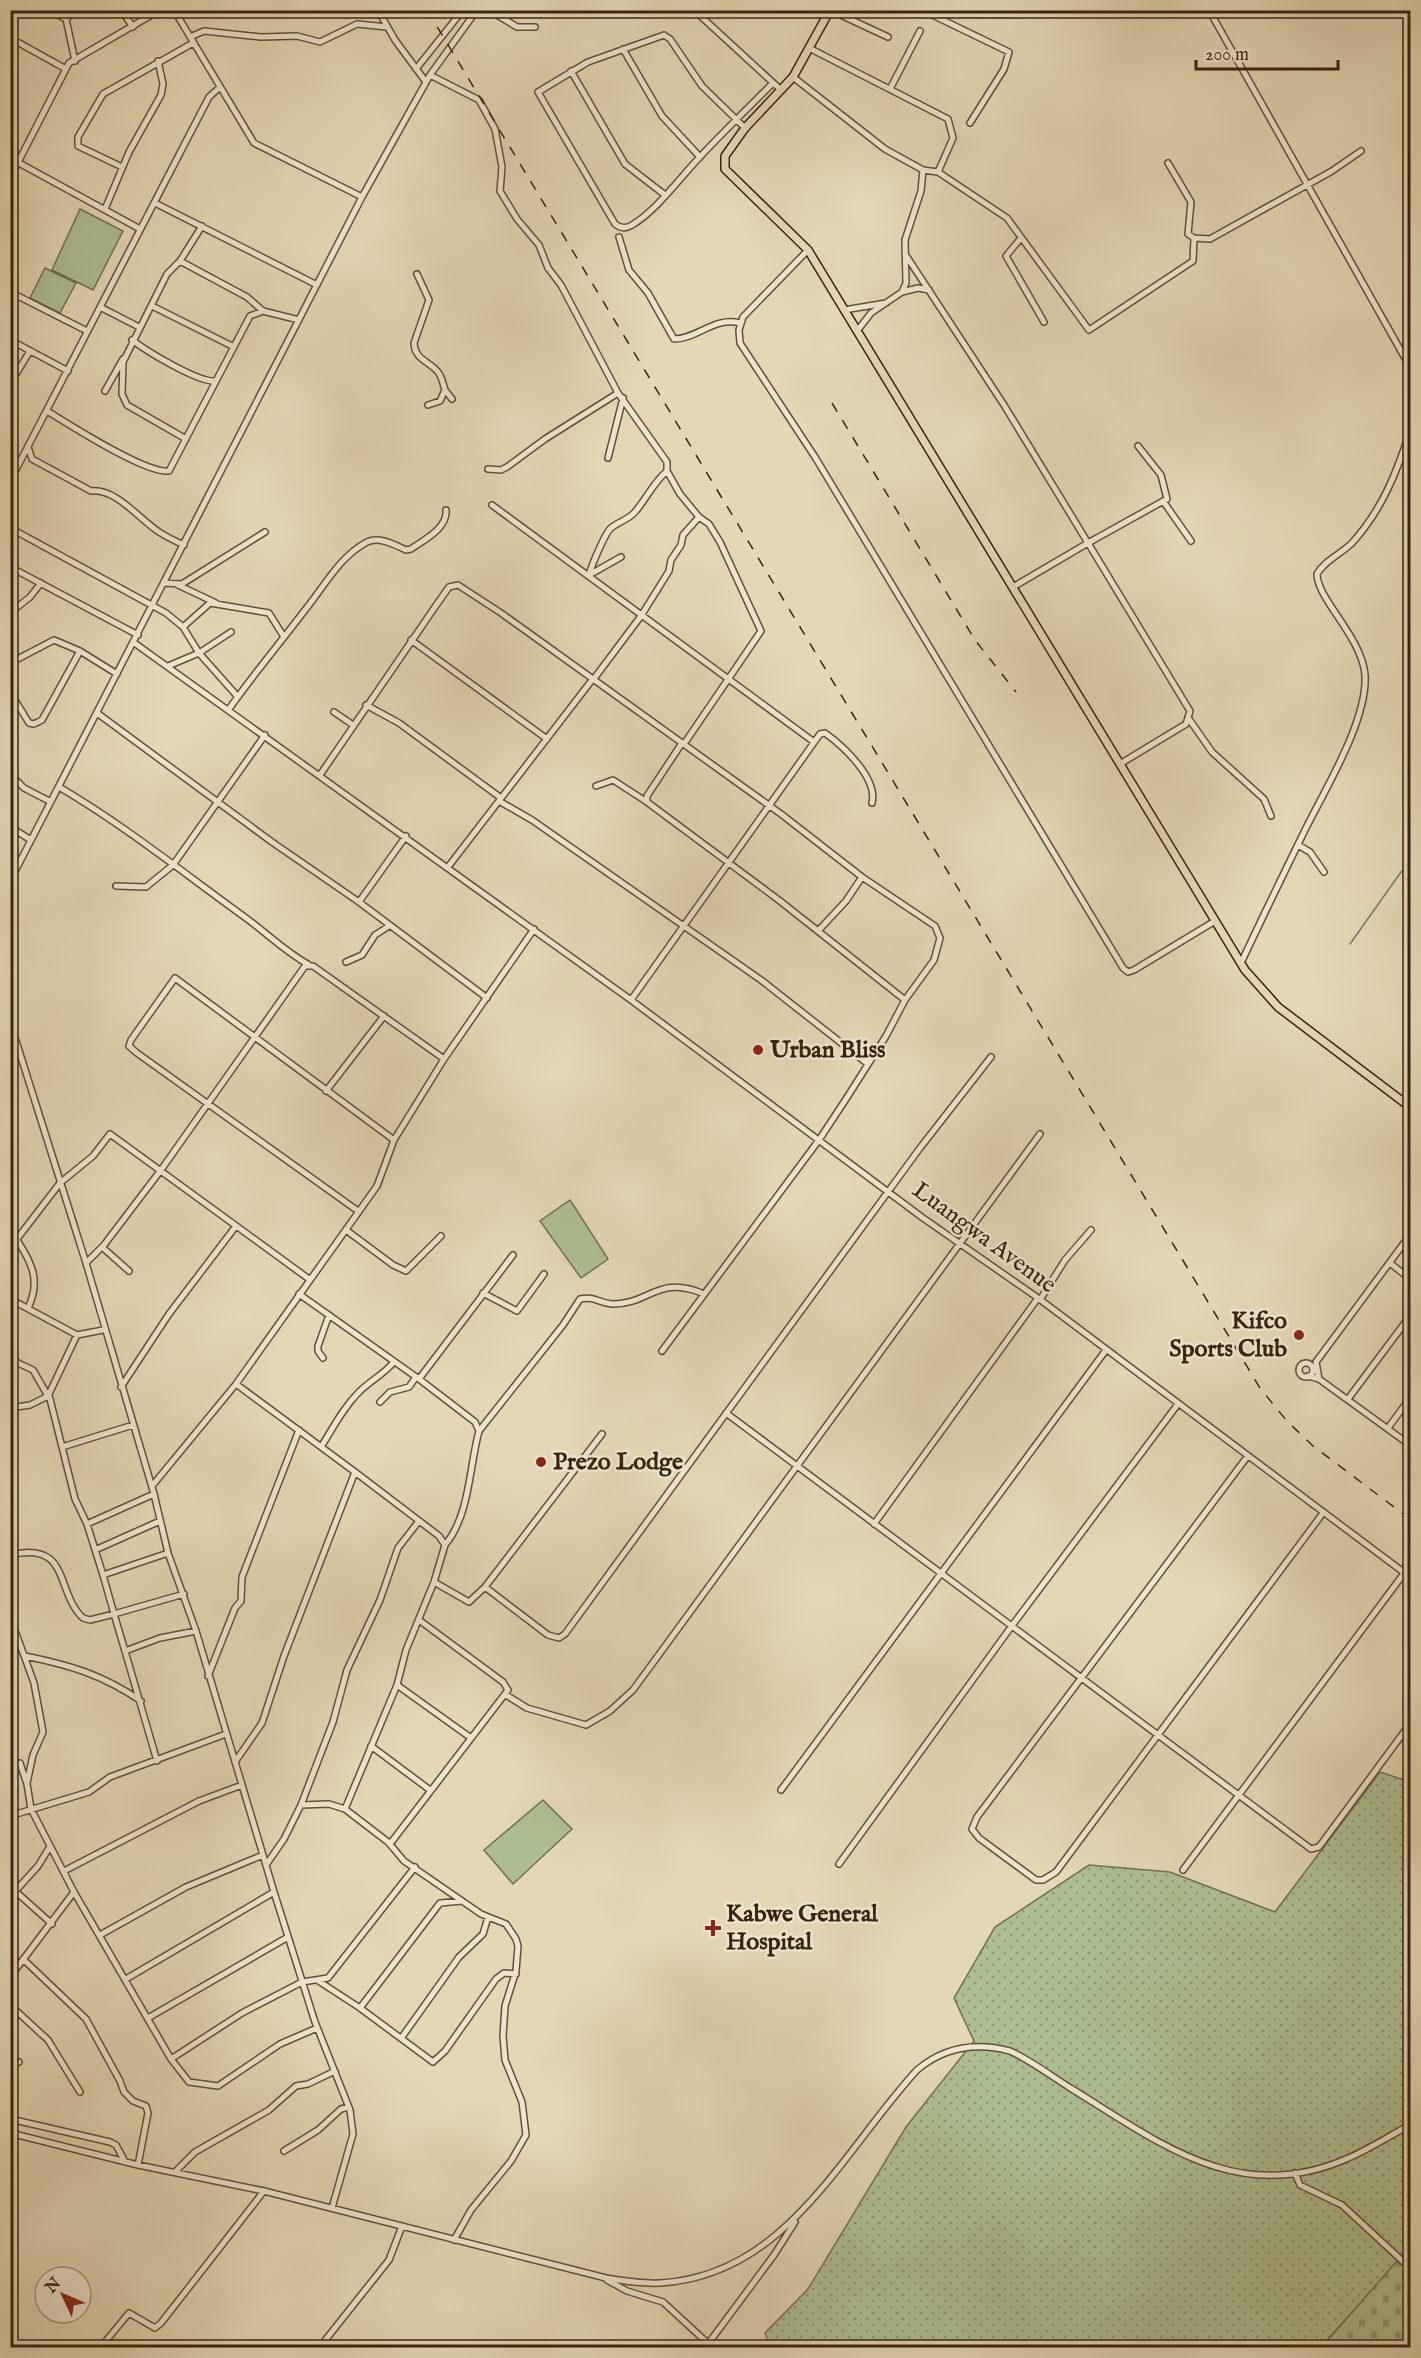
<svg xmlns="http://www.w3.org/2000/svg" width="1421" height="2358" font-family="'IM FELL English',serif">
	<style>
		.grass { fill: url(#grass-dots); stroke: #727150; stroke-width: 1.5 }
		.cemetery { fill: url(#cemetery-stones); stroke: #727150; stroke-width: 1.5 }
		.pitch { fill: #adbf92; stroke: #727150; stroke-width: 1.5 }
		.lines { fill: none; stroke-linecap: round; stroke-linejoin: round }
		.stream { stroke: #707d70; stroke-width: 1.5 }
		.minor-casing { stroke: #635038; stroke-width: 8 }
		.major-casing { stroke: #38230f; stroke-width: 10 }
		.minor { stroke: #ede5cf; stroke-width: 5 }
		.major { stroke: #e3d7b5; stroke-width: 7 }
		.rail { stroke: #38230f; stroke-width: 1.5; stroke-dasharray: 10 10; stroke-linecap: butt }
		.poi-dot { fill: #8f2418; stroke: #ede5cf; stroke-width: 2 }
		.labels { text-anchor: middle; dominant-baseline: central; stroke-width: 5; stroke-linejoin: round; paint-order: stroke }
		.poi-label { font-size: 24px; font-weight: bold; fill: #38230f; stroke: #ede5cf; text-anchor: start }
		.street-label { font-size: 24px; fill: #38230f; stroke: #ede5cf }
	</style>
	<defs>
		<pattern id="grass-dots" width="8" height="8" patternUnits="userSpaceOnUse" patternTransform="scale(1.5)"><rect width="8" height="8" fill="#adbf92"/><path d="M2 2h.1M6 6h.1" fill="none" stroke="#8e9b76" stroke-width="1.8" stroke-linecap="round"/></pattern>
		<pattern id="cemetery-stones" width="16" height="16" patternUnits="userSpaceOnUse" patternTransform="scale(1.5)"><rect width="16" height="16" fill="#adbf92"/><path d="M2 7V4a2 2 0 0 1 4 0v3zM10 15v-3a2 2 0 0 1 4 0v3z" fill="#8e9b76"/></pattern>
	</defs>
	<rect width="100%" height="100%" fill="#e3d7b5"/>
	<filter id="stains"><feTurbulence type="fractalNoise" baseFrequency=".00333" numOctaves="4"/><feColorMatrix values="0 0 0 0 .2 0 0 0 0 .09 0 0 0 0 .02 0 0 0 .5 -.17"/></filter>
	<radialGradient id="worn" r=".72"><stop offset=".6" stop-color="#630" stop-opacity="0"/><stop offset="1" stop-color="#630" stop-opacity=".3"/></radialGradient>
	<!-- grass -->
	<path class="grass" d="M1380,1772L1410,1782V2247L1321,2347L771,2348L765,2333L808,2289L906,2127L974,2041L954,1998L995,1927L1089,1865L1170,1872L1275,1912Z"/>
	<!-- cemetery -->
	<path class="cemetery" d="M1403,2254L1410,2260V2347L1321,2348Z"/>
	<!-- pitch -->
	<path class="pitch" d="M80,209L123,231L93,290L52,270Z
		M45,268L76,283L60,313L30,298Z
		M570,1200L608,1259L581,1278L540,1221Z
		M543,1800L572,1829L513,1884L484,1850Z"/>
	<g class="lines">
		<!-- stream -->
		<path class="stream" d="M1350,944L1401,872L1410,864"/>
		<!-- minor casing -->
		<g class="minor-casing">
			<path id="minor" d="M49,10L66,19
				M121,10L133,27
				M174,10L254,143L362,197L430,75L477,10
				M378,10L395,40L426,82
				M467,10H469
				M489,10L517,27H535
				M694,10L781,90
				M830,10L888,37
				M922,10L1009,52L1004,69L970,123
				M1209,10L1410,367
				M190,37L204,31L261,37L297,36L320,42L357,24L387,27
				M10,38L66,69
				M623,49L662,116L700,157
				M811,49L948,119L953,138L938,172
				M75,61L66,19L77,10
				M416,69L463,10
				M571,71L625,164L665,195
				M430,75L479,100L495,129L502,167L500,191L517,219L539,245L548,268L561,285L618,393L667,462V471C653,483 647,498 635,512C628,520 618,522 611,528C605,533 591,567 589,575L621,557
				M793,77L885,149L923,170L921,191L905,240L906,283L902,292L871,313L857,331
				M890,89L920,31
				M745,128L702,86L670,39L664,35L588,62L538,92L615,224C620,228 626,229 632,225C655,212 679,179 698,159C722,133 748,108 773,83
				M19,163L140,229
				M1168,163L1191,202L1188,234L1194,238L1210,239L1332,171L1361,151
				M122,167L78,146V137L103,94L193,43
				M923,170L938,172L1007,218L1089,330L1193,261L1194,238
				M10,178L69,63L160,10
				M155,203L317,285
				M105,209L129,152L161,95L163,84L158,61
				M619,237L629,270L648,293L674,339C697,339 715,316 740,323
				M1021,238L1006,256L1044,322
				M808,250L743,317L739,330L740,343L815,457L1123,968L1128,972L1134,970L1215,921
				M905,254L1004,405L1088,543L1167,499L1161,475L1138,446
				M180,261L247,297L263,311
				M417,274L429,300L414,343C415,360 429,361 438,372C442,377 443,384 445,390L440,401L428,405
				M10,292L87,331
				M902,292L918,288L929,290
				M152,306L234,347
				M100,307L139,327
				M844,310L886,303
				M10,340L68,371
				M132,340C148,352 199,383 216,381
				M10,384L30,351
				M445,390L452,399
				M105,391L123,359
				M47,411C70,425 146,474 169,471L250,316L263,311L299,320
				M186,439L127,405L122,394L123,362L167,274L180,261L202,226
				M28,447L32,459L91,491C116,488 139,519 159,532C167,537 175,541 184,545
				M608,458L623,398
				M488,469L501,470L507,467L545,439L618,393
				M10,481L209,97L220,87
				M1163,501L1191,541
				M492,505L814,742
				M10,528L166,613L183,627L199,653L238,697
				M10,567L138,635
				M164,583L182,584L265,532
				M178,585L216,603
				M1013,587L1088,543L1190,711L1186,724L1120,764
				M10,613L30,597L41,583
				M183,627L210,603L269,613L284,637
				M411,640L547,739
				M133,642L631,1000L923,1218L1038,1298L1410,1577
				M10,663L54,640L80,651L117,674
				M168,666L199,653L231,632
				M593,680L641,616L669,571L671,560L681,545L683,535L699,517L680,494L667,471
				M10,692L29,723L34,724L42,720L80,651
				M366,705L399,723L501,798
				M229,709C253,675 280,643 305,610C324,587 339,557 367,542C379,536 395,545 406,550L411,549C424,540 448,528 446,510
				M334,712L353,725
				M97,713L272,842L359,902L487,998
				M1189,719L1212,752L1264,799L1271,816
				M682,743L647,796V802L780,901L905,1000
				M684,744L761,631L720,542L709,524L699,517
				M10,774L24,788L51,802
				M320,775L435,607L449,587L458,585L501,613L781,814L862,877L935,926L940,938L934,960L905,1000L886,1036L846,1099L819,1140L662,1351
				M596,786L613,780L647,802
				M59,787C124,825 185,874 246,918C269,935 283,950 309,965
				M499,801L532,820L761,980L868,1064
				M10,827L31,840
				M1298,845L1310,852L1324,872
				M448,867L592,680
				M10,881L362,197
				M116,886L146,887L173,865L265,735
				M359,902L406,836
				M818,931L846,901L862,877
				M346,962L362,955L375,935L389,926
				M1241,963C1262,918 1284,873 1306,828C1326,788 1368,719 1365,675C1362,637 1317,599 1317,574C1325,560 1341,554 1352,543C1382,510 1397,472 1410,431
				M631,1000L820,734L825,733C843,746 878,778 872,803
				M10,1022L86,1263L154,1494L168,1553L196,1631L274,1892L315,2022L350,2110L353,2134L332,2208
				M326,1091L384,1016
				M358,1211L137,1053L129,1046L131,1040L175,978L394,1140
				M346,1230L393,1265L406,1271L441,1236
				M17,1240C32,1263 41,1281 28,1308
				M102,1247L129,1271
				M10,1248L60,1183L93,1156L110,1134L309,1279
				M86,1263L104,1245L161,1170L305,966H313L444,1059
				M1390,1263L1410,1279
				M483,1293L517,1311L544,1274
				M299,1294L419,1379L475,1422L479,1431C469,1468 470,1515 445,1545
				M10,1299L77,1335L103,1330
				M1040,1300L1065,1260L1091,1230
				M10,1356L18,1363L33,1370L48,1396
				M323,1358L318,1351V1346L329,1315
				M1299 1370a7 7 0 1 1 14 0a7 7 0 1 1-14 0Z
				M1308,1376L1319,1379L1410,1445
				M419,1379L513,1255
				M1319,1379L1316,1362L1410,1235
				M121,1387L169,1314L236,1226
				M49,1395L75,1499L87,1524L103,1575L168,1553
				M1348,1399L1410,1316
				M380,1402L390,1392L409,1387L416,1377
				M10,1408L30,1405L48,1396L77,1335
				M726,1413L1311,1849L1319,1847L1410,1724
				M1388,1428L1410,1398
				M479,1431L563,1325L580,1299C595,1296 599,1303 612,1304C649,1305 658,1274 704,1294
				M602,1434L485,1587L548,1635L559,1638L565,1634L920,1148L991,1057
				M62,1447L133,1425
				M321,1447C333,1428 343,1408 359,1392C370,1381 384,1374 394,1362
				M1247,1457L977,1817L972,1829L979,1838L1036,1880H1043L1056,1872L1323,1513
				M152,1486L236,1384L377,1186L394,1140L444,1059L534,929
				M87,1524L154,1494
				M874,1524L1038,1298
				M95,1550L160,1521
				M10,1555C71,1540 55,1592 83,1618L90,1620L114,1614L125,1651L160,1638L196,1631
				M103,1575L114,1614L184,1594
				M434,1582L469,1602L485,1587
				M10,1617L34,1683L43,1732L33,1755L27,1783
				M125,1651L157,1761
				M25,1656C70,1665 103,1675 141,1701
				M208,1676L235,1608L241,1601L242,1577L299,1430
				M397,1685L471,1738
				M506,1695L527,1708L586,1725L610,1711L633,1690L1040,1134
				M371,1746L430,1790
				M235,1762L262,1723L284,1656L355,1472L236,1384
				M781,1790L1106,1350
				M301,1805L329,1804L345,1809L388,1842L404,1861L481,1914L506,1924L516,1939L518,1946L516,1971L505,2006L503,2036L505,2060L522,2102L526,2135L511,2161L471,2210L454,2240
				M345,1809L397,1685L406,1650L434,1582L445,1545L439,1536L355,1472
				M10,1816L89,1792L110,1777L226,1734
				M390,1844L508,1690L503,1682L419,1620
				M839,1864L1011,1627L1178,1404
				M266,1865L284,1839L301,1805L333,1722L347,1670L380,1600L398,1548L419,1521
				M1183,1870L1405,1572
				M64,1871L199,1801L242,1785
				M15,1891L52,1924
				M74,1892L171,2059L189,2082L218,2086L280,2044L317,2028
				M10,1897L38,1866L49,1848
				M100,1935L186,1887L263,1855
				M23,1959L86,2019L120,2081L124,2092L133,2101L146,2106L148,2113L138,2165
				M10,1977L74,1892L31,1809L27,1784L20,1763
				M126,1979L274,1892
				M317,1980L360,2008L440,1903L462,1901
				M10,2005L48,2040L80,2092
				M360,2008L433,2062L445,2051L496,1979L504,1973L516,1974
				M148,2018L288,1937
				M402,2037L459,1957L483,1934L488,1917
				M171,2059L242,2013L302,1982L328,1978L415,1867
				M10,2066L19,2062
				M10,2119L110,2142L116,2145L124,2160
				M10,2133L138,2165L264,2191L606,2278C624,2281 642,2284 660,2283C786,2276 841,2153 917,2070C944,2047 976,2042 1010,2051C1032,2061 1051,2076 1072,2089C1160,2143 1238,2206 1346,2159C1368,2150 1389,2136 1410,2125
				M284,2151L318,2130L341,2109L349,2107
				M176,2171L195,2152L269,2110L296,2086L308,2084L335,2071
				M1295,2173L1300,2185L1342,2205L1410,2268
				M607,2280L627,2291L663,2302L713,2348
				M100,2348L129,2313L155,2328L161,2323L264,2191
				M319,2348L389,2260L402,2226
				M705,2348L774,2255L795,2222"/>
		</g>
		<!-- major casing -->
		<g class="major-casing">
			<path id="major" d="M830,10L793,77L745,128L725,156V169L808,250L1245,970L1278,1007L1410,1107"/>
		</g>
		<!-- minor -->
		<use href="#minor" class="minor"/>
		<!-- major -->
		<use href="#major" class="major"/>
		<!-- rail -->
		<path class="rail" d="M427,10L1260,1388L1286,1420L1313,1446L1410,1519
			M832,403L975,640L1016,692"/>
	</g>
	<!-- markers -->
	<g class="poi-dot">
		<circle cx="758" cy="1050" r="6"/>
		<circle cx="1299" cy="1335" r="6"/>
		<circle cx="541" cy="1462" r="6"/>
		<path d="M710 1919h6v6h6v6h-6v6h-6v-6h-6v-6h6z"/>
	</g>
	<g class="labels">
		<!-- poi labels -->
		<g class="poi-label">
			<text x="770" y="1050">Urban Bliss</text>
			<text x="1287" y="1321" text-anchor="end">Kifco<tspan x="1287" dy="28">Sports Club</tspan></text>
			<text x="553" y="1462">Prezo Lodge</text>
			<text x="726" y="1914">Kabwe General<tspan x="726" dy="28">Hospital</tspan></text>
		</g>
		<!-- street labels -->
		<g class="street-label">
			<text transform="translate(984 1238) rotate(36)">Luangwa Avenue</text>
		</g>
	</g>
	<!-- margin -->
	<rect width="1421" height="2358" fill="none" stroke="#e3d7b5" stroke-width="36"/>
	<rect x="12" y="12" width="1397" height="2334" fill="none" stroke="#38230f" stroke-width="3"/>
	<rect x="18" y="18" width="1385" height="2322" fill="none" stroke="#38230f" stroke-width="1.5"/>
	<!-- north arrow -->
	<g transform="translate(63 2295) rotate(314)"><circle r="28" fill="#ede5cf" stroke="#a59782" stroke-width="1.5"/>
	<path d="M0-4.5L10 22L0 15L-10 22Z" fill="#8f2418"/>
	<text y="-9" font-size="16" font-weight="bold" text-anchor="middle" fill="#38230f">N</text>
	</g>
	<!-- scale -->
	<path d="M1196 60v9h142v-9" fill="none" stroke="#38230f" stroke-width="3"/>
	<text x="1205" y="60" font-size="18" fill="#38230f" stroke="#ede5cf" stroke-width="4.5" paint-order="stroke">200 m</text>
	<rect width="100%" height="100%" filter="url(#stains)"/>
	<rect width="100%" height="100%" fill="url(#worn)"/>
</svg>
